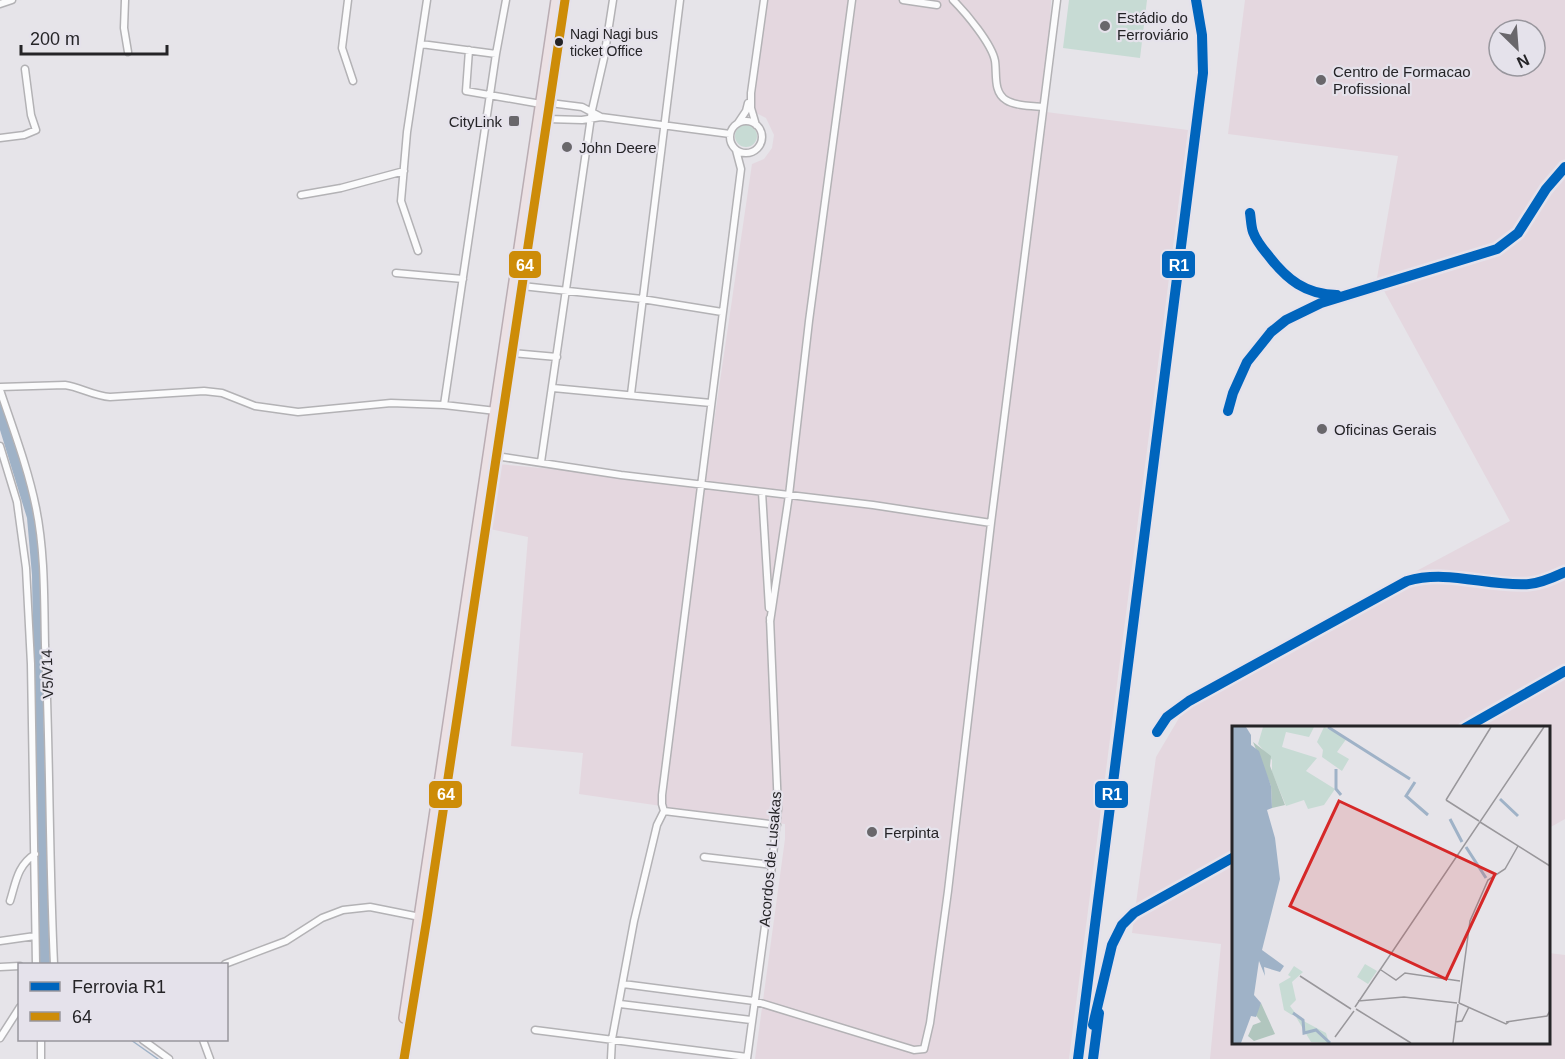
<svg xmlns="http://www.w3.org/2000/svg" width="1565" height="1059" font-family="Helvetica,sans-serif">
	<style>
		.industrial { fill: #e4d7df; fill-rule: evenodd }
		.green { fill: #c7dbd4 }
		.water { fill: #9fb2c7 }
		.lines { fill: none; stroke-linecap: round; stroke-linejoin: round }
		.stream { stroke: #9fb2c7; stroke-width: 1.5 }
		.minor-casing { stroke: #b3b2b5; stroke-width: 9 }
		.highway-casing { stroke: #baadb3; stroke-width: 12 }
		.minor { stroke: #fbfbfc; stroke-width: 6 }
		.highway { stroke: #ece1e4; stroke-width: 9 }
		.rail { stroke: #c9c9ca; stroke-width: 1.5; stroke-dasharray: 9 4.5; stroke-linecap: butt }
		.bus-1-casing { stroke: #e5e2eb; stroke-width: 14 }
		.bus-1 { stroke: #cd8c08; stroke-width: 9 }
		.rail-1-casing { stroke: #e5e2eb; stroke-width: 15 }
		.rail-1 { stroke: #0065bd; stroke-width: 10 }
		.poi-dot { fill: #69676b; stroke: #e5e2eb; stroke-width: 2 }
		.bus-dot { fill: #252427; stroke: #e5e2eb; stroke-width: 2 }
		.labels { text-anchor: middle; dominant-baseline: central; stroke-width: 4.5; stroke-linejoin: round; paint-order: stroke }
		.bus-label { font-size: 14px; fill: #252427; stroke: #e5e2eb; text-anchor: start }
		.poi-label { font-size: 15px; fill: #252427; stroke: #e5e2eb; text-anchor: start }
		.street-label { font-size: 15px; fill: #252427; stroke: #e5e2eb }
		.inset-river { fill: none; stroke: #9fb2c7; stroke-width: 3 }
		.inset-road { fill: none; stroke: #99979b; stroke-width: 1.5 }
		.view { fill: #d62828; fill-opacity: 0.15; stroke: #d62828; stroke-width: 3 }
		.inset-edge { fill: none; stroke: #252427; stroke-width: 3 }
		.line-badge { stroke: #e5e2eb; stroke-width: 2 }
		.badge-label { font-size: 16px; text-anchor: middle; font-weight: bold; fill: #fff }
	</style>
	<rect width="100%" height="100%" fill="#e6e4e9"/>
	<!-- industrial -->
	<path class="industrial" d="M766,0H1051L1046,112L1188,130L1069,1059H755L785,839V824L579,794L583,753L511,746L528,537L490,529L498,464L705,483L752,164L764,159L772,148L774,135L766,118L752,111Z
		M1245,0H1565V819L1549,828L1548,728H1234V1042H1548L1549,953L1565,955V1059H1210L1221,944L1132,933L1156,757L1189,701L1209,682L1510,521L1377,278L1398,156L1228,134ZM1499,30H1535V66H1499Z"/>
	<!-- green -->
	<path class="green" d="M1069,0H1147L1140,58L1063,48Z
		M735 136a11 11 0 1 1 22 0a11 11 0 1 1-22 0Z"/>
	<!-- water -->
	<path class="water" d="M0,397L33,502L39,545L50,964H39L32,575L27,518L0,430Z"/>
	<g class="lines">
		<!-- stream -->
		<path class="stream" d="M131,1040L158,1059"/>
		<!-- minor casing -->
		<g class="minor-casing">
			<path id="minor" d="M125,0L124,28L128,52
				M348,0L342,48L353,81
				M903,0L937,5
				M953,0C966,13 992,44 995,61C997,74 993,92 1006,100C1015,106 1032,106 1043,107
				M0,4L12,0
				M421,44L496,54
				M469,50L466,91L541,104
				M550,103L582,107L601,117
				M547,119L582,120L601,117L730,134
				M730 137a16 16 0 1 1 32 0a16 16 0 1 1-32 0Z
				M738,123L746,111L748,103
				M756,125L751,108V93L764,0
				M0,138L24,135L36,130L31,115L25,69
				M301,195L341,188L404,171
				M418,251L401,201L407,132L427,0
				M396,273L463,279
				M522,286L642,299L722,312
				M512,353L557,357
				M0,387L65,385C80,387 94,396 110,397L204,391L222,393L255,406L298,412L391,403L444,405L496,411
				M553,388L711,403
				M0,390C13,429 28,468 36,508C45,553 44,599 45,645C50,751 49,858 54,964
				M631,394L680,0
				M444,405L496,54L506,0
				M0,446L17,502L26,568L31,664L36,964
				M496,456L621,475L873,505L991,523
				M541,462L592,110L604,58L613,0
				M762,492L769,608
				M770,622L789,495L809,321L852,0
				M664,811L777,825
				M704,857L772,865
				M10,901C16,882 17,866 35,854
				M0,941L35,936
				M225,964L286,941L322,918L343,910L370,907L420,917
				M0,967L20,966
				M623,984L754,1001L914,1050L924,1049L930,1023L948,891L991,523L1057,0
				M620,1004L751,1020
				M535,1030L747,1057
				M0,1038L20,1007
				M41,1040V1059
				M143,1040L169,1059
				M203,1040L210,1059
				M611,1059L612,1039L634,921L657,825L664,811L662,804V795L741,169L736,150
				M747,1059L767,911L778,809L770,618"/>
		</g>
		<!-- highway casing -->
		<g class="highway-casing">
			<path id="highway" d="M404,1018L556,0
				M404,1059L427,918L565,0"/>
		</g>
		<!-- minor -->
		<use href="#minor" class="minor"/>
		<!-- highway -->
		<use href="#highway" class="highway"/>
		<!-- rail -->
		<path class="rail" d="M1250,213C1251,219 1251,226 1253,232C1256,241 1263,249 1268,256C1286,279 1306,293 1335,295
			M1228,411L1233,393L1247,362L1271,332L1286,320L1321,303L1497,249L1518,233L1546,189L1565,167
			M1465,728L1565,671
			M1157,732L1167,717L1189,701L1407,581C1448,569 1488,587 1529,584C1542,583 1554,577 1565,572
			M1084,1059C1090,1038 1096,1016 1102,995C1110,962 1109,937 1134,913L1234,857"/>
		<!-- bus-1 casing -->
		<g class="bus-1-casing">
			<path id="bus-1" d="M404,1059L427,918L565,0"/>
		</g>
		<!-- bus-1 -->
		<use href="#bus-1" class="bus-1"/>
		<!-- rail-1 casing -->
		<g class="rail-1-casing">
			<path id="rail-1" d="M1250,213C1251,219 1251,226 1253,232C1256,240 1262,248 1268,255C1286,279 1306,295 1337,295
				M1228,411L1233,393L1247,362L1271,332L1286,320L1321,303L1497,249L1518,233L1546,189L1565,167
				M1465,728L1565,671
				M1157,732L1167,717L1189,701L1407,581C1448,569 1488,587 1529,584C1542,583 1554,577 1565,572
				M1093,1025L1112,945L1122,925L1134,913L1234,857
				M1078,1059L1203,73L1202,35L1196,0
				M1093,1059L1099,1013"/>
		</g>
		<!-- rail-1 -->
		<use href="#rail-1" class="rail-1"/>
	</g>
	<!-- markers -->
	<g class="poi-dot">
		<circle cx="1105" cy="26" r="6"/>
		<circle cx="1321" cy="80" r="6"/>
		<rect x="508" y="115" width="12" height="12" rx="3"/>
		<circle cx="567" cy="147" r="6"/>
		<circle cx="1322" cy="429" r="6"/>
		<circle cx="872" cy="832" r="6"/>
	</g>
	<circle class="bus-dot" cx="559" cy="42" r="5"/>
	<g class="labels">
		<!-- bus labels -->
		<g class="bus-label">
			<text x="570" y="34">Nagi Nagi bus<tspan x="570" dy="17">ticket Office</tspan></text>
		</g>
		<!-- poi labels -->
		<g class="poi-label">
			<text x="1117" y="17">Estádio do<tspan x="1117" dy="17">Ferroviário</tspan></text>
			<text x="1333" y="71">Centro de Formacao<tspan x="1333" dy="17">Profissional</tspan></text>
			<text x="502" y="121" text-anchor="end">CityLink</text>
			<text x="579" y="147">John Deere</text>
			<text x="1334" y="429">Oficinas Gerais</text>
			<text x="884" y="832">Ferpinta</text>
		</g>
		<!-- street labels -->
		<g class="street-label">
			<text transform="translate(47 674) rotate(-92)">V5/V14</text>
			<text transform="translate(770 859) rotate(-85)">Acordos de Lusakas</text>
		</g>
	</g>
	<!-- overview -->
	<g transform="translate(1232 726)">
		<rect width="318" height="318" fill="#e6e4e9"/>
		<path d="M31,1H82L77,11L54,6L50,21L85,32L74,45L103,63L92,79L76,83L72,74L54,80L40,46V34L26,18ZM92,1L115,12L105,26L117,33L110,45L90,31L91,24L85,16ZM133,238L145,245L136,258L125,251ZM62,240L71,246L60,256L64,274L58,280L64,288L60,289L52,284L47,258L59,251L56,249ZM64,291L94,307L97,317L79,316Z" fill="#c7dbd4"/>
		<path d="M21,16L39,30L38,40L53,79L40,82L39,60ZM29,277L43,308L22,315L16,310L21,299L29,296L23,288Z" fill="#b1c6be"/>
		<path d="M0,1H14L19,9V19L27,25L39,60L40,82L35,84L43,112L48,153L30,224L52,240L48,246L32,241L33,250L27,235L22,269L29,277L24,291L19,290L9,317H0Z" fill="#9fb2c7"/>
		<path class="inset-river" d="M96,1L178,53M104,43V63L109,69M183,56L174,70L196,89M268,73L286,90M218,93L230,116M234,121L254,152M61,287L71,294L72,307L84,304L98,317"/>
		<path class="inset-road" d="M214,74L259,1M214,74L247,95M248,96L318,140M149,244L164,254L173,247L228,255M68,250L119,283M126,275L172,271L225,277M227,277L238,195L256,154L273,143L286,120M227,277L274,298L277,296M123,281L312,1M124,283L179,317M223,296L230,295L237,281M274,296L315,290L318,285M103,311L122,285M221,317L226,278"/>
		<path class="view" d="M107,75L263,148L214,253L58,180Z"/>
		<rect width="318" height="318" class="inset-edge"/>
	</g>
	<g class="line-badge">
		<rect x="1161" y="250" width="35" height="29" rx="6" fill="#0065bd"/>
		<rect x="508" y="250" width="34" height="29" rx="6" fill="#cd8c08"/>
		<rect x="1094" y="780" width="35" height="29" rx="6" fill="#0065bd"/>
		<rect x="428" y="780" width="35" height="29" rx="6" fill="#cd8c08"/>
	</g>
	<g class="badge-label">
		<text x="1179" y="271">R1</text>
		<text x="525" y="271">64</text>
		<text x="1112" y="800">R1</text>
		<text x="446" y="800">64</text>
	</g>
	<!-- legend -->
	<rect x="18" y="963" width="210" height="78" fill="#e5e2eb" stroke="#98969d" stroke-width="1.5"/>
	<rect x="30" y="982" width="30" height="9" fill="#0065bd" stroke="#98969d" stroke-width="1.5"/>
	<text x="72" y="993" font-size="18" fill="#252427">Ferrovia R1</text>
	<rect x="30" y="1012" width="30" height="9" fill="#cd8c08" stroke="#98969d" stroke-width="1.5"/>
	<text x="72" y="1023" font-size="18" fill="#252427">64</text>
	<!-- north arrow -->
	<g transform="translate(1517 48) rotate(155)"><circle r="28" fill="#e5e2eb" stroke="#98969d" stroke-width="1.5"/>
	<path d="M0-4.5L10 22L0 15L-10 22Z" fill="#69676b"/>
	<text y="-9" font-size="16" font-weight="bold" text-anchor="middle" fill="#252427">N</text>
	</g>
	<!-- scale -->
	<path d="M21 45v9h146v-9" fill="none" stroke="#252427" stroke-width="3"/>
	<text x="30" y="45" font-size="18" fill="#252427" stroke="#e5e2eb" stroke-width="4.5" paint-order="stroke">200 m</text>
</svg>
